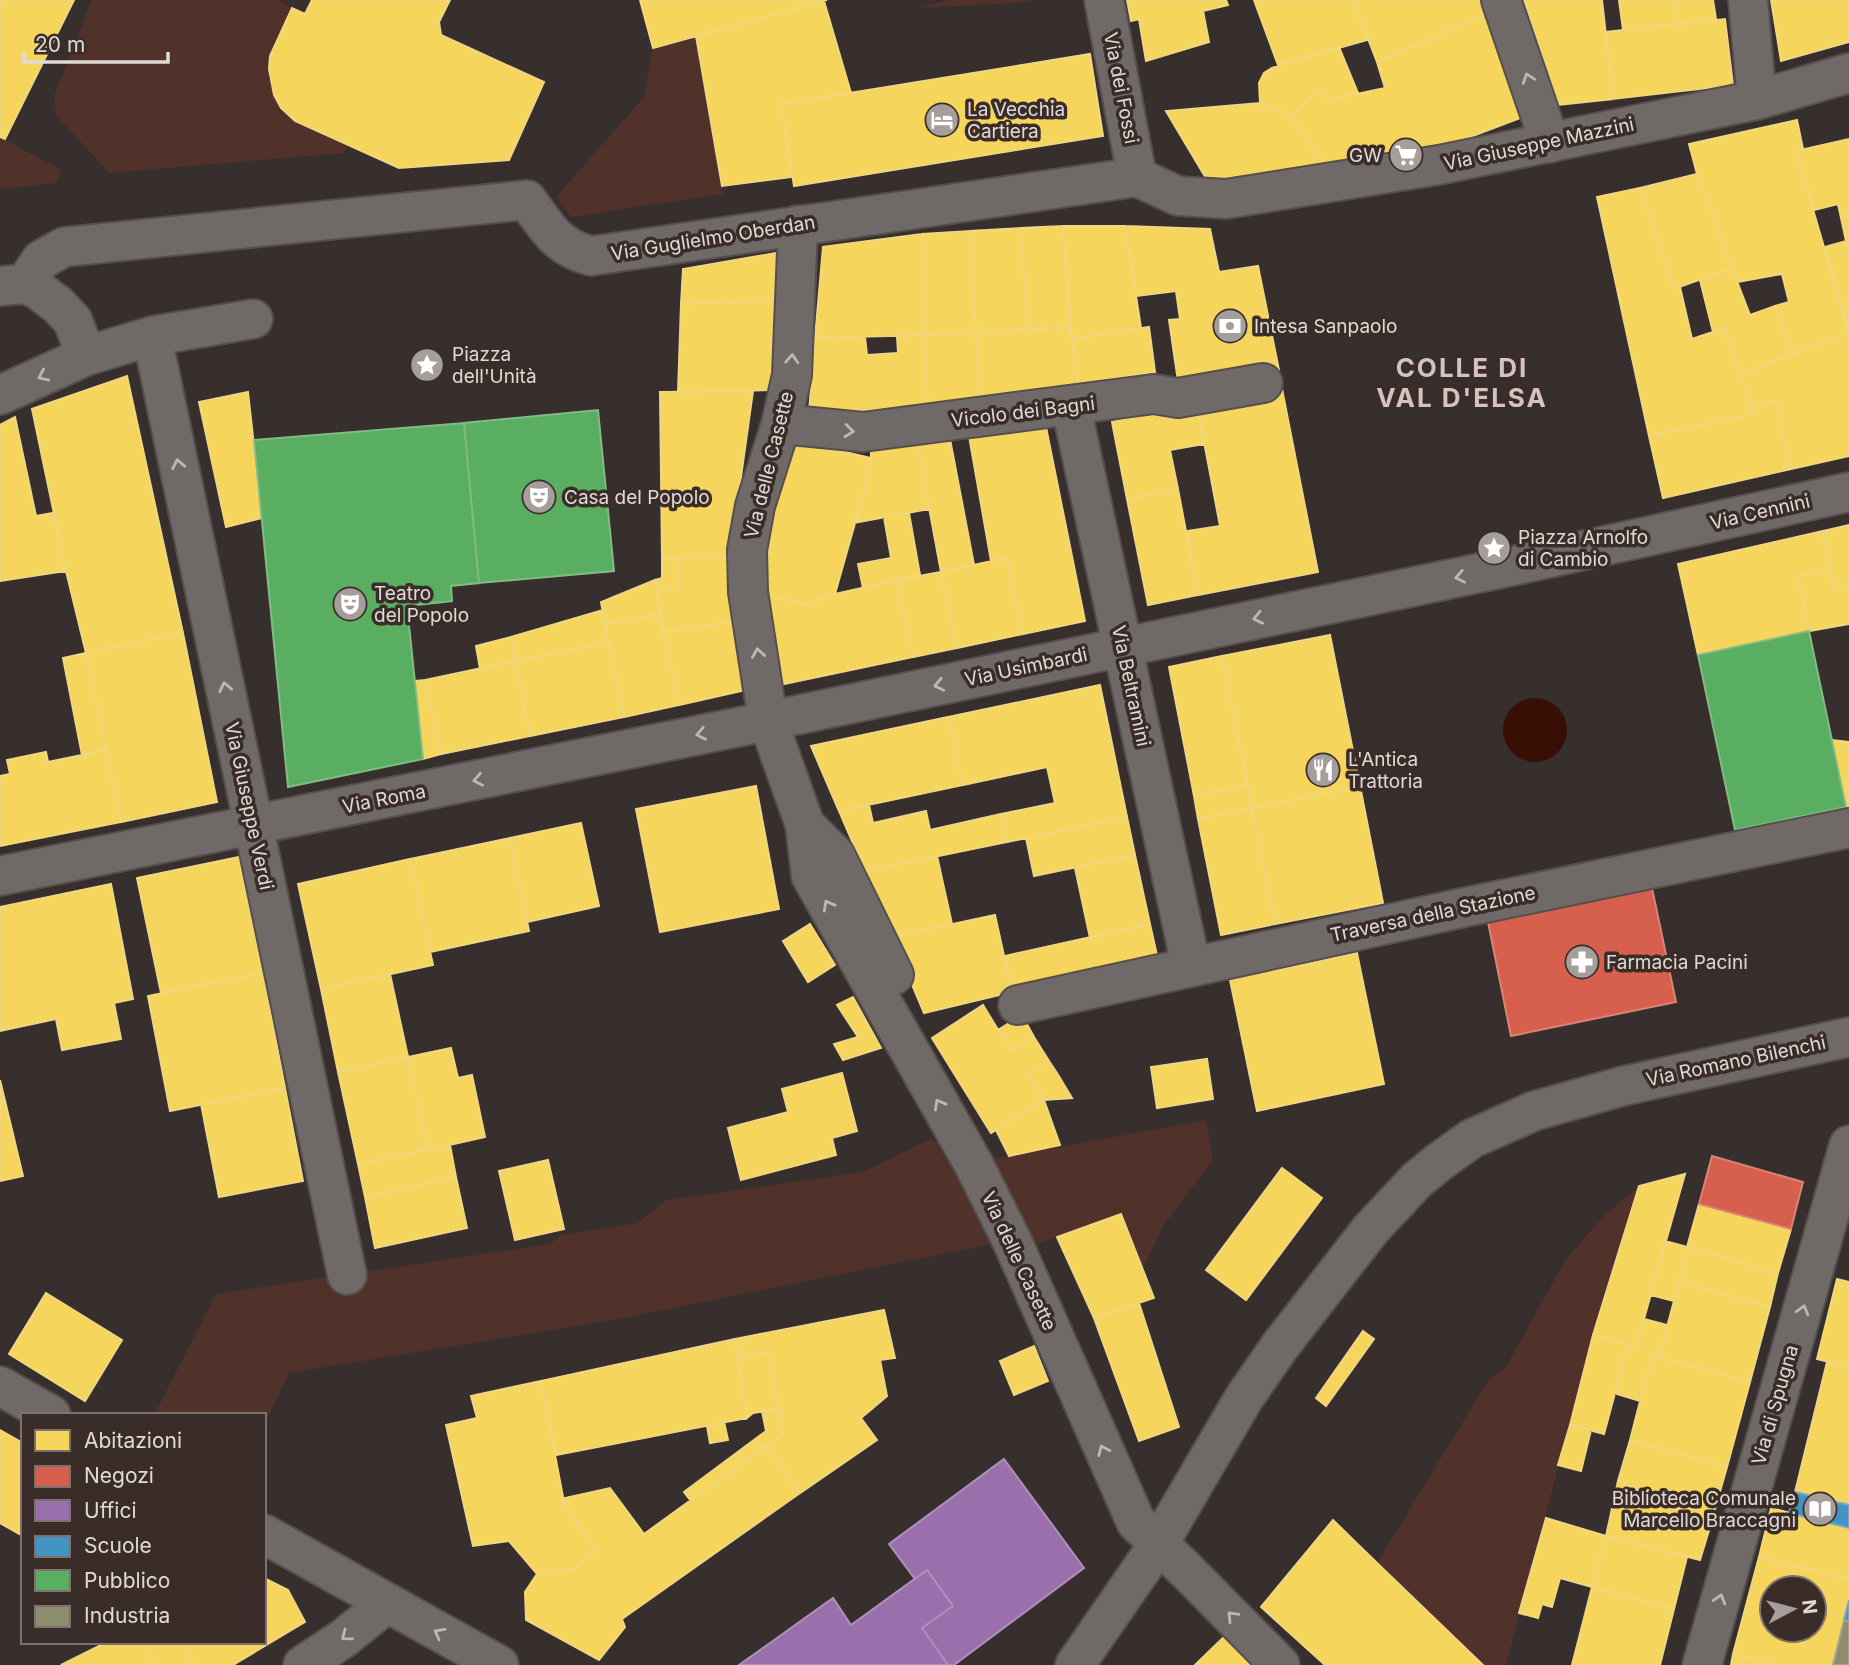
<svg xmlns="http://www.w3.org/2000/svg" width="1849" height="1665" font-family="Inter,sans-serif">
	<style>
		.green { fill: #50322a }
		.water { fill: #380f05 }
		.homes { fill: #f6d55c; stroke: #f0d681; stroke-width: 2; fill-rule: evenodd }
		.shops { fill: #d6604d; stroke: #da8476; stroke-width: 2 }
		.offices { fill: #9970ab; stroke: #af90b8; stroke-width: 2 }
		.schools { fill: #4393c3; stroke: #73a8c9; stroke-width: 2 }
		.public { fill: #5aae61; stroke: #83bb84; stroke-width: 2 }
		.industry { fill: #8c8c6e; stroke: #a6a38d; stroke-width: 2 }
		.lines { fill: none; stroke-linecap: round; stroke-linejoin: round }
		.street-casing { stroke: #554e4c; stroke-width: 42 }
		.secondary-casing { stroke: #554e4c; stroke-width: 42 }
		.street { stroke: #6f6968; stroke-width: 38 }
		.secondary { stroke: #6f6968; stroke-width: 38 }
		.oneway { stroke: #c0b7b5 }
		.labels { text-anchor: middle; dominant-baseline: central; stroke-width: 7; stroke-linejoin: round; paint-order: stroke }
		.street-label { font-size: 19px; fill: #e2d9d6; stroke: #3a2d29 }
		.poi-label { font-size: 19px; fill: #e2d9d6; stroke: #3a2d29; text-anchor: start }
		.district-label { font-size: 26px; font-weight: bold; letter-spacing: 2px; fill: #d4c3be; stroke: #3a2d29 }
	</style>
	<rect width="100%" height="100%" fill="#362f2d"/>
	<!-- green -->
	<path class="green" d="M92,0H279L292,8C285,23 273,41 270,57C268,66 270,75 272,84C280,122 317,131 348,146L344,153L109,173L56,115L54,96Z
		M947,0H1031V2L918,8Z
		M696,36L723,194L571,217L556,197L644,97L653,48Z
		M0,137L61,170L57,183L0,189Z
		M1206,1120L1213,1160L1164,1225L1143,1268L1121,1214L1032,1246L987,1160Z
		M930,1139L949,1150L997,1243L624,1318L289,1373L264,1426V1415H154L216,1294L550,1244L561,1235L638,1223L666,1200L863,1172Z
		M1639,1186L1593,1335L1506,1665H1483L1377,1563L1489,1379L1506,1367L1566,1259L1605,1215Z"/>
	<!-- water -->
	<path class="water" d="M1503 730a32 32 0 1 1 64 0a32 32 0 1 1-64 0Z"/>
	<!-- homes -->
	<path class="homes" d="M0,0H74L5,139L0,137Z
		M312,0H450L439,22L441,35L544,82L509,160L399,168L295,121L281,108L274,95L269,69L270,56L292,8L305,14Z
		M640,0H827L653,48Z
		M1127,0H1226L1228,5L1203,11L1209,42L1146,61L1139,19L1131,21Z
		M1254,0H1353L1367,40L1278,65Z
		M1353,0H1480L1485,15L1377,62Z
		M1524,0H1602L1613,99L1558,105Z
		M1619,0H1675L1678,24L1623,30Z
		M1675,0H1713L1716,19L1678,24Z
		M1771,0H1849V42L1781,61Z
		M824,1L851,93L781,104L792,177L722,186L696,36Z
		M1485,15L1523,117L1436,150L1324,165L1292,116L1316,92L1328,100L1385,88L1377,62Z
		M1725,19L1733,85L1613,99L1606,32Z
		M1339,47L1358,93L1328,100L1316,92L1292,116L1260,103L1259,83L1264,73L1272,68Z
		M1090,54L1103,136L794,186L781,104Z
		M1260,103L1292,116L1324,165L1207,180L1166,111Z
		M1797,120L1803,149L1796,151L1849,333L1793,354L1775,306L1789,302L1782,274L1737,282L1697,174L1689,144Z
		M1849,139V243L1846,241L1838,204L1814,210L1796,151Z
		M1697,174L1732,268L1674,289L1640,188Z
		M1640,188L1674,289L1680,287L1692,339L1724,328L1754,414L1649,436L1597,197Z
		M1063,226L1070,327L1028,329L1021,228Z
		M1063,226H1125L1141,328L1072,339Z
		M1125,226L1210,229L1219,272L1258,266L1279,370L1179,388L1169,320L1180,319L1176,291L1137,296Z
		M1021,228L1028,329L976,333L970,231Z
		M970,231L976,333L925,335L923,234Z
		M923,234L925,335L815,338L823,247Z
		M1846,241L1849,243V329L1825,247Z
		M776,253L774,301L681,304L683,269Z
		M1732,268L1750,315L1775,306L1793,354L1740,373L1724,328L1713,332L1700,280Z
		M774,301L773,390L678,392L681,304Z
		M1070,327L1078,384L980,401L976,333Z
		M1149,327L1155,372L1078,384L1072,339Z
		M976,333L980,401L928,408L925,335Z
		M1849,333V456L1791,469L1776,400L1751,406L1740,373Z
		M925,335L928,408L809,412L815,338L865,337L867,355L898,353L897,336Z
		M127,376L183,633L86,653L66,571L32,409Z
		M1282,389L1318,572L1198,595L1187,531L1220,526L1197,405Z
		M753,391L730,556L662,558L660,392Z
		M248,392L262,518L226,527L199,402Z
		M1776,400L1791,469L1663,498L1649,436L1754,414L1751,406Z
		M1197,405L1204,444L1170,450L1178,489L1127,499L1112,422Z
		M15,417L36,516L53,513L66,571L0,581V425Z
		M1046,427L1085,621L1023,634L1006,558L991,561L969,436Z
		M950,439L974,565L941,572L917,443Z
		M793,440L871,458L863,495L835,594L806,604L765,595L770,526Z
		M917,443L929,509L854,523L863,495L871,458V448Z
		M1178,489L1198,595L1148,605L1127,499Z
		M909,513L920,575L863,588L858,564L891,558L884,517Z
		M1849,525V587L1834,589L1823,531Z
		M1823,531L1830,570L1798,576L1809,631L1698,655L1678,564Z
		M730,556L737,621L664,632L657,590L680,587L676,558Z
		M662,558H676L680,587L657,590L655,580L662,578Z
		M1006,558L1023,634L957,648L941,572Z
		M1830,570L1834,589L1849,587V624L1809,631L1798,576Z
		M941,572L957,648L913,657L897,580Z
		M655,580L660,614L605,624L601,602Z
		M897,580L913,657L784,684L765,595L806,604L835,594Z
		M603,610L609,642L515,661L511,637Z
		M660,614L679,705L624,717L605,624Z
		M737,621L746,690L679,705L664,632Z
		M183,633L217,802L121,822L86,653Z
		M1330,635L1360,786L1252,808L1222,656Z
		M511,637L515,661L480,669L476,646Z
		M609,642L624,717L530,736L515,661Z
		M86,653L106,750L82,755L63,658Z
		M1222,656L1248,785L1194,796L1169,667Z
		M515,661L530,736L441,754L425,680Z
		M425,680L441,754L423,759L415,681Z
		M1100,685L1127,817L1007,842L1001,814L1055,803L1047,767L963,785L948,717Z
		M948,717L963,785L839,811L811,746Z
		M1832,740L1849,742V806L1846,807Z
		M106,750L121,822L0,846V776L10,774L7,760L46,752L48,762Z
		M1248,785L1252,808L1198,819L1194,796Z
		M756,786L779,909L660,932L636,809Z
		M1360,786L1383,903L1275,924L1252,808Z
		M869,805L873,823L926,811L930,830L1001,814L1007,842L865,871L839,811Z
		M1252,808L1275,924L1221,935L1198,819Z
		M1127,817L1135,855L1034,876L1026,838Z
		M581,823L599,906L527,922L510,838Z
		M510,838L529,931L430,952L410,859Z
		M1135,855L1150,924L1090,938L1075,868Z
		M937,856L952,924L892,937L865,871Z
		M239,857L263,973L161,993L137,878Z
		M410,859L433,965L321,989L298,884Z
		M111,884L133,999L114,1003L121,1039L62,1050L56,1019L0,1031V907Z
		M995,915L1012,992L924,1013L892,937Z
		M810,924L835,965L808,982L783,941Z
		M1150,924L1158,960L1012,992L1005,956Z
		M1357,953L1384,1084L1257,1111L1230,980Z
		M263,973L285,1088L170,1111L148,996Z
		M390,974L408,1057L338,1072L321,989Z
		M853,997L881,1048L843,1060L834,1044L858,1037L837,1005Z
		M983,1005L1011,1051L1034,1037L1049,1061L1028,1074L1044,1100L991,1133L932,1038Z
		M1022,1015L1034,1037L1011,1051L998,1030Z
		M451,1048L458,1078L472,1075L485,1137L427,1150L408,1057Z
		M408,1057L427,1150L358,1164L338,1072Z
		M1207,1059L1213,1099L1157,1108L1151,1067Z
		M1049,1061L1057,1073L1072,1098L1044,1100L1028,1074Z
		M842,1073L857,1131L832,1138L836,1155L741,1180L728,1128L788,1112L782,1089Z
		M0,1080L23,1176L0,1181Z
		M285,1088L303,1181L219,1197L201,1104Z
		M1044,1100L1060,1145L1009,1156L996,1130Z
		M450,1145L456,1177L365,1197L358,1164Z
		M548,1160L564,1229L515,1240L499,1171Z
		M1282,1168L1322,1198L1246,1300L1206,1270Z
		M1685,1174L1636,1347L1593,1335L1639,1186Z
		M456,1177L467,1228L375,1248L365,1197Z
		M1699,1204L1791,1229L1778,1273L1687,1247Z
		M1121,1214L1154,1298L1094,1318L1057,1237Z
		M1665,1241L1687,1247L1674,1301L1651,1295Z
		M1687,1247L1778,1273L1770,1307L1679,1282Z
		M1837,1279L1849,1282V1367L1817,1359Z
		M1679,1282L1770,1307L1750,1382L1659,1357Z
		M46,1293L122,1340L85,1401L9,1354Z
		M1139,1303L1179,1427L1139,1441L1094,1318Z
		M884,1310L895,1358L880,1360L887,1396L861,1418L877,1440L800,1493L767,1445L783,1435L769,1352L738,1357L735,1339Z
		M1644,1319L1667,1325L1659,1357L1652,1355L1640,1401L1614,1393L1628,1345L1636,1347Z
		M1363,1331L1374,1339L1326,1406L1316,1398Z
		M1593,1335L1628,1345L1604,1434L1570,1425Z
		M735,1339L747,1418L556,1455L541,1381Z
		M1034,1346L1048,1381L1014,1395L1000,1361Z
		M769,1352L779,1409L753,1413L747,1418L738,1357Z
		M1652,1355L1750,1382L1727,1467L1630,1440Z
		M1827,1362L1849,1367V1505L1795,1492Z
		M541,1381L563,1497L561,1499L596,1551L574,1569L537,1574L509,1541L473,1546L446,1425L477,1418L471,1396Z
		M779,1409L783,1435L690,1500L684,1492L766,1431L762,1411Z
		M724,1422L728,1440L710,1443L707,1426Z
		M1570,1425L1591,1430L1581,1471L1558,1465Z
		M0,1430L23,1443V1536L0,1523Z
		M1630,1440L1727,1467L1710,1527L1618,1481Z
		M767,1445L800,1493L622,1619L625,1627L599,1660L526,1620L525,1592L537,1574L574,1569L596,1551L561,1499L610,1488L644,1534Z
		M1618,1481L1710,1527L1700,1560L1606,1536Z
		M1771,1508L1849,1528V1579L1759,1557Z
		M1546,1518L1606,1536L1592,1587L1560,1578L1552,1607L1542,1604L1538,1618L1519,1613Z
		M1333,1520L1377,1563L1483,1665H1325L1261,1607Z
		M1606,1536L1687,1557L1674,1609L1592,1587Z
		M1759,1557L1849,1579V1600L1833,1665H1776L1733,1654ZM1772,1588H1814V1630H1772Z
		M264,1578L288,1590L305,1622L233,1665H194L181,1642H264Z
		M1592,1587L1674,1609L1660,1665H1572Z
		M1227,1634L1259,1665H1195Z
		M107,1642H143L154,1665H61Z
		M143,1642H181L194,1665H154Z
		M1733,1654L1776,1665H1731Z"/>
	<!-- shops -->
	<path class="shops" d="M1652,888L1676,1002L1511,1036L1488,922Z
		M1712,1156L1803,1182L1791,1229L1699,1204Z"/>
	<!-- offices -->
	<path class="offices" d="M1004,1459L1084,1568L954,1665H948L922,1628L953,1606L927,1570L915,1579L889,1544Z
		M927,1570L953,1606L922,1628L948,1665H739L833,1598L851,1625Z"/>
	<!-- schools -->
	<path class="schools" d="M1795,1492L1849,1505V1528L1789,1513Z
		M1849,1600V1622L1844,1620Z"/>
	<!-- public -->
	<path class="public" d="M598,410L614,571L479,583L464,423Z
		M464,423L479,583L451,586L452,601L407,606L423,759L288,787L254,440Z
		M1809,631L1846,807L1735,830L1698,655Z"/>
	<!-- industry -->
	<path class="industry" d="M1844,1620L1849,1622V1665H1833Z"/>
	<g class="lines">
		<!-- street casing -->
		<g class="street-casing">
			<path id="street" d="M1104,0L1137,177
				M1501,0L1550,143
				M1748,0L1757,100
				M798,225L792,375L781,424L755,506L747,550L748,592L768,721L805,825L811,876L973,1163L1012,1241L1136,1522L1188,1572L1280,1665
				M25,284L41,260L64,247L527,200C547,227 556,247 591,256L1137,177L1178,196L1226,199L1439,165L1757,100L1849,73
				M0,286L25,284L38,290L58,305L73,321L86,356
				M152,336L347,1275
				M0,395L86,356L152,336L253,319
				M1071,406L1191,966
				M781,424L863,432L1154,394L1178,398L1263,383
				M805,825L835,855L894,975
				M0,876L768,721L1508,567L1849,492
				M1018,1005L1466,907L1849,828
				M303,1665L344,1638L387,1603
				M1702,1665L1849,1145"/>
		</g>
		<!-- secondary casing -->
		<g class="secondary-casing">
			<path id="secondary" d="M0,1386L51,1415
				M264,1534L499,1665
				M1075,1665L1158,1545L1244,1398L1280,1346L1371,1229L1417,1180L1439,1162L1471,1139L1534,1111L1623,1086L1849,1037"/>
		</g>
		<!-- street -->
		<use href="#street" class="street"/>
		<!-- secondary -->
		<use href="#secondary" class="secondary"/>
	</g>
	<!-- one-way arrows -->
	<defs><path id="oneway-chevron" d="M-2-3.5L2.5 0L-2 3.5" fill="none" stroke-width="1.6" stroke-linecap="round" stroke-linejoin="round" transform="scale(1.75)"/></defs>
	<g class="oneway">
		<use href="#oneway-chevron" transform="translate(1528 78) rotate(-109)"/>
		<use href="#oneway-chevron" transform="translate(792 359) rotate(-87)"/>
		<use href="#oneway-chevron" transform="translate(43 376) rotate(155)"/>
		<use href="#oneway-chevron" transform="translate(849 431) rotate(6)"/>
		<use href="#oneway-chevron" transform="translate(178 464) rotate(-102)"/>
		<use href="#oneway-chevron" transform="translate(1460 577) rotate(169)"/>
		<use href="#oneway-chevron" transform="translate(1258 618) rotate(168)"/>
		<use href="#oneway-chevron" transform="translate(758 653) rotate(-99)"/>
		<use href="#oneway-chevron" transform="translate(939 685) rotate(168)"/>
		<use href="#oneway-chevron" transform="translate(225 687) rotate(-102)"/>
		<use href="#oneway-chevron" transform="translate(701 734) rotate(169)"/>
		<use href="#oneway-chevron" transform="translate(478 780) rotate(169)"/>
		<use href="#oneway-chevron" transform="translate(828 905) rotate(-119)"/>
		<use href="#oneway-chevron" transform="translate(939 1104) rotate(-119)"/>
		<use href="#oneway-chevron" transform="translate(1803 1310) rotate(-74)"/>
		<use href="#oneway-chevron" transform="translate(1103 1450) rotate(-114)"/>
		<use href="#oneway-chevron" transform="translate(1720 1599) rotate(-74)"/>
		<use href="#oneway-chevron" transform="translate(1232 1616) rotate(-134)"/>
		<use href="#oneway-chevron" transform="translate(439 1633) rotate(-151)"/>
		<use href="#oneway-chevron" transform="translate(346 1636) rotate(143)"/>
	</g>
	<!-- icons -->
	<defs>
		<g id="hotel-disc" transform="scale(1.75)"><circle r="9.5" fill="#a69e9b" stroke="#3a2d29"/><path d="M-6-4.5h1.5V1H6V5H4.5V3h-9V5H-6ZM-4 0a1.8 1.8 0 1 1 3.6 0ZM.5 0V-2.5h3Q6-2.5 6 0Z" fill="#fff"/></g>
		<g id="supermarket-disc" transform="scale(1.75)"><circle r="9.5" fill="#a69e9b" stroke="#3a2d29"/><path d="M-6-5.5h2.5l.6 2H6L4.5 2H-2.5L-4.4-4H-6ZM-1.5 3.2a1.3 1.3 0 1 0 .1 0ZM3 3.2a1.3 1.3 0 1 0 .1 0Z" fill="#fff"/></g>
		<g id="bank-disc" transform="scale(1.75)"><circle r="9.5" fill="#a69e9b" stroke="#3a2d29"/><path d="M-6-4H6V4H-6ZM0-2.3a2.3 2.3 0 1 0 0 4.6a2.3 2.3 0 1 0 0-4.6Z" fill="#fff"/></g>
		<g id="sight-disc" transform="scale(1.75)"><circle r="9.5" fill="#a69e9b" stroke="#3a2d29"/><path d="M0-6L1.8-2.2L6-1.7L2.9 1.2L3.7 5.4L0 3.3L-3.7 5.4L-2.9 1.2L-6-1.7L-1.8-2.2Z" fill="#fff"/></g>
		<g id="theatre-disc" transform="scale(1.75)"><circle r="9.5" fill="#a69e9b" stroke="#3a2d29"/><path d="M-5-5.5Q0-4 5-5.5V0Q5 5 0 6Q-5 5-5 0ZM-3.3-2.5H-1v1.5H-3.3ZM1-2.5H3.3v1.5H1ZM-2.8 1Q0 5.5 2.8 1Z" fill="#fff"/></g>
		<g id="restaurant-disc" transform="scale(1.75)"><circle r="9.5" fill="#a69e9b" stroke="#3a2d29"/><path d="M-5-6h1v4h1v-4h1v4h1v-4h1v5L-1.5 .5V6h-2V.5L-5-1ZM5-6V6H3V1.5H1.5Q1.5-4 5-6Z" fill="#fff"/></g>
		<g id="pharmacy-disc" transform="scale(1.75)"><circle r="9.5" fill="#a69e9b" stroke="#3a2d29"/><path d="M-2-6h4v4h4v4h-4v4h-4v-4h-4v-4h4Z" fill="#fff"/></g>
		<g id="library-disc" transform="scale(1.75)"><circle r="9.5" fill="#a69e9b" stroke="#3a2d29"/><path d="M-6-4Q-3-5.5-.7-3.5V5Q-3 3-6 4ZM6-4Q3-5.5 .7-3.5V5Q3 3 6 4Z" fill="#fff"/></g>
	</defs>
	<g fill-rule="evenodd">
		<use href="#hotel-disc" x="942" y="120"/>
		<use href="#supermarket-disc" x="1406" y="155"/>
		<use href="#bank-disc" x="1230" y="326"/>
		<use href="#sight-disc" x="427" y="365"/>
		<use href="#theatre-disc" x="539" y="497"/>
		<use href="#sight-disc" x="1494" y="548"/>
		<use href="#theatre-disc" x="350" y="604"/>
		<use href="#restaurant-disc" x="1323" y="770"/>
		<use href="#pharmacy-disc" x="1582" y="962"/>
		<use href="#library-disc" x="1820" y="1509"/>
	</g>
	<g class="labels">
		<!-- street labels -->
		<g class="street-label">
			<text transform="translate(1121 88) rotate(79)">Via dei Fossi</text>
			<text transform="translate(1539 144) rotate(-12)">Via Giuseppe Mazzini</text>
			<text transform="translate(713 238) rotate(-9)">Via Guglielmo Oberdan</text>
			<text transform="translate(1023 412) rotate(-7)">Vicolo dei Bagni</text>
			<text transform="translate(769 465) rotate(-76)">Via delle Casette</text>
			<text transform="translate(1760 512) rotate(-13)">Via Cennini</text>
			<text transform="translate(1026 667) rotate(-12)">Via Usimbardi</text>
			<text transform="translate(1131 686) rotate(78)">Via Beltramini</text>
			<text transform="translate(384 799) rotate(-11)">Via Roma</text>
			<text transform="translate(249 806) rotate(78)">Via Giuseppe Verdi</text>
			<text transform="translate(1433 914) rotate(-12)">Traversa della Stazione</text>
			<text transform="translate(1736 1061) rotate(-12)">Via Romano Bilenchi</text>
			<text transform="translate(1019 1261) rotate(65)">Via delle Casette</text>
			<text transform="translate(1775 1405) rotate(-74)">Via di Spugna</text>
		</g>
		<!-- poi labels -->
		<g class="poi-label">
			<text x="967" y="109">La Vecchia<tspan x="967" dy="22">Cartiera</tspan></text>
			<text x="1382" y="155" text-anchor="end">GW</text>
			<text x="1254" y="326">Intesa Sanpaolo</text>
			<text x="452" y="354">Piazza<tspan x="452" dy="22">dell'Unità</tspan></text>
			<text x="564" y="497">Casa del Popolo</text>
			<text x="1518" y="537">Piazza Arnolfo<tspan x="1518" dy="22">di Cambio</tspan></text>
			<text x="374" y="593">Teatro<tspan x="374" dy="22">del Popolo</tspan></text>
			<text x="1348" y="759">L'Antica<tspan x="1348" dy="22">Trattoria</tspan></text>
			<text x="1606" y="962">Farmacia Pacini</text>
			<text x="1796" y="1498" text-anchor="end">Biblioteca Comunale<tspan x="1796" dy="22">Marcello Braccagni</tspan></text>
		</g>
		<!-- district labels -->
		<g class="district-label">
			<text x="1462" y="367">COLLE DI<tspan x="1462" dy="30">VAL D'ELSA</tspan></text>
		</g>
	</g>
	<!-- legend -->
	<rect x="21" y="1413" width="245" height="231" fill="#3a2d29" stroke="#7d726e" stroke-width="2"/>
	<rect x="35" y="1430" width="35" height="21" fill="#f6d55c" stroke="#7d726e" stroke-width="2"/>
	<text x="84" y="1448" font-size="21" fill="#e2d9d6">Abitazioni</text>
	<rect x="35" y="1466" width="35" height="21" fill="#d6604d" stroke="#7d726e" stroke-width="2"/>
	<text x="84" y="1483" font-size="21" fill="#e2d9d6">Negozi</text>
	<rect x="35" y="1500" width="35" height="21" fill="#9970ab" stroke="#7d726e" stroke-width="2"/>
	<text x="84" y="1518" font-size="21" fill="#e2d9d6">Uffici</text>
	<rect x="35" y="1536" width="35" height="21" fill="#4393c3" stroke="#7d726e" stroke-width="2"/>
	<text x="84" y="1553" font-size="21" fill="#e2d9d6">Scuole</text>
	<rect x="35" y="1570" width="35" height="21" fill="#5aae61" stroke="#7d726e" stroke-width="2"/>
	<text x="84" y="1588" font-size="21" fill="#e2d9d6">Pubblico</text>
	<rect x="35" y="1606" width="35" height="21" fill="#8c8c6e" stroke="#7d726e" stroke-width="2"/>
	<text x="84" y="1623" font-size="21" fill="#e2d9d6">Industria</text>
	<!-- north arrow -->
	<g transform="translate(1793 1609) rotate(83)"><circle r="33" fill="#3a2d29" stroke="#7d726e" stroke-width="2"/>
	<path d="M0-5L12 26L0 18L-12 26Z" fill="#a69e9b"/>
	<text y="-10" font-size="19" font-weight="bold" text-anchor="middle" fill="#e2d9d6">N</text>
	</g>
	<!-- scale -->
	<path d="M24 52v10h144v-10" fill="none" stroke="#e2d9d6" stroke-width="3.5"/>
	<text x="35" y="52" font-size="21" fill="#e2d9d6" stroke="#3a2d29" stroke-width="5" paint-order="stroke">20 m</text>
</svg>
